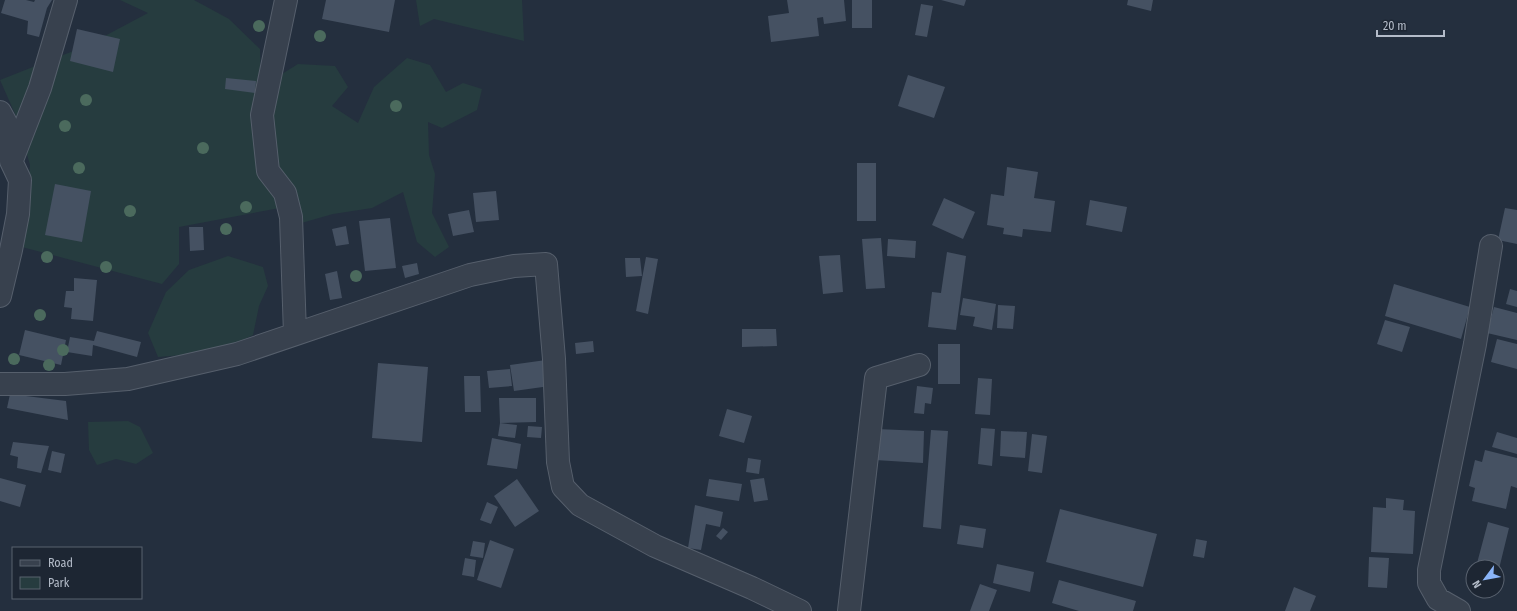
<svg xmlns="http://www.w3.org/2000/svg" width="1517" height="611" font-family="'Fira Sans Condensed',sans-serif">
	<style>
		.green { fill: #263c3f }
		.building { fill: #455162 }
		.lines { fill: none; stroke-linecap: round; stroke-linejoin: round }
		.minor-casing { stroke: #565f6c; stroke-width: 24 }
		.minor { stroke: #38414e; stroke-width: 22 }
		.tree { fill: #4b6a5d }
	</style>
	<rect width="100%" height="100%" fill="#242f3e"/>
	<!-- green -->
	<path class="green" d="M120,0H194L229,19L260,49L261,87L298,64L335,66L348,87L332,106L358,123L374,87L407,58L430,65L446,92L463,83L482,89L477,110L442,128L428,122L429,155L435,174L432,213L449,247L435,257L417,242L403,192L372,208L333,214L291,226L285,207L179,227V264L162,284L22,247L30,165L16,116L0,80L86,46L148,13Z
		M416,0H522L524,41L434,19L420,26Z
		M228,256L263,267L268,286L259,306L253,335L233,345L196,354L158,357L148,333L166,292L189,270Z
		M128,421L140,427L153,453L136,464L116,459L97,465L89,450L88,422Z"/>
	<!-- building -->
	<path class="building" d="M5,0H26L34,2L35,0H52L47,8L39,37L27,34L28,21L1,13Z
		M326,0H395L389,32L322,19Z
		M787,0H844L846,21L824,24L823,17L817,18L819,36L771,42L768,16L789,13Z
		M852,0H872V28H852Z
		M941,0H966L964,6Z
		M1128,0H1153L1151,11L1127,5Z
		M921,4L933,6L927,37L915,35Z
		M77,29L120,39L113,72L70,61Z
		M908,75L945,87L934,118L898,106Z
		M226,78L256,81L255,93L225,89Z
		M857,163H876V221H857Z
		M1007,167L1038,172L1034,198L1055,201L1051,232L1023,229L1022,237L1003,234L1004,228L987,225L991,194L1004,196Z
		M55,184L91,191L82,242L45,235Z
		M496,191L499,220L476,222L473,193Z
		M944,198L975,212L963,239L932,225Z
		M1090,200L1127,207L1122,232L1086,225Z
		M1505,208L1517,210V244L1498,240Z
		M469,210L474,232L453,236L448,214Z
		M390,218L396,268L365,271L359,221Z
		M346,226L349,244L336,246L332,229Z
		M189,227H203L204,250L190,251Z
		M881,238L885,288L866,289L862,239Z
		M888,239L916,241L915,258L887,256Z
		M947,252L966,256L956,330L928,327L932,292L941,293Z
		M840,255L843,292L823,294L819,256Z
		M646,257L658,259L648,314L636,311Z
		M625,258H640L642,276L626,277Z
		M417,263L419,274L405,278L402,266Z
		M337,271L342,298L330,300L325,274Z
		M74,278L97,280L93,321L71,319L72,308L64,307L66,291H74Z
		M1394,284L1470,307L1461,339L1385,316Z
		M1510,289L1517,291V307L1506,304Z
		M963,298L996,304L992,330L973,326L975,317L960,315Z
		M998,305L1015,306L1013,329L997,328Z
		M1494,307L1517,313V340L1487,333Z
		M1385,320L1410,327L1402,352L1377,344Z
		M742,329H776L777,346L742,347Z
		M25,330L66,340L61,365L19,355Z
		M97,331L141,342L137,357L93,345L92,356L67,352L70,337L94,341Z
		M1497,339L1517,344V369L1491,362Z
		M593,341L594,352L576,354L575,343Z
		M938,344H960V384H938Z
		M546,360L550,386L514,391L510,365Z
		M378,363L428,367L422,442L372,438Z
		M510,369L512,386L489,388L487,371Z
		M464,376H480L481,412H465Z
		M978,378L992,379L990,415L975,414Z
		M917,386L933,388L931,404L925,403L924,414L914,413Z
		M10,394L66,401L68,420L7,408Z
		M499,398H536V422L500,423L517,425L515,438L498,436L500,423Z
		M727,409L752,416L744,443L719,436Z
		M528,426L542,427L541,438L527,437Z
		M981,428L995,429L992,466L978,464Z
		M876,429L924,431L923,463L875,460Z
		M931,430L948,431L941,529L923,527Z
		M1001,431L1027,432L1025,458L1000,456Z
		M1497,432L1517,438V454L1492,447Z
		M1032,434L1047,436L1042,473L1028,471Z
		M492,438L521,444L517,469L487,465Z
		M13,442L49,446L41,473L17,468L18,457L10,455Z
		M1485,450L1517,458V488L1511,486L1506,509L1472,501L1475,488L1469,486L1475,460L1482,462Z
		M52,451L65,454L61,473L48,470Z
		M748,458L761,460L759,474L746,472Z
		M0,478L26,485L20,507L0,501Z
		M764,478L768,500L754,502L750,480Z
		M517,479L539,511L515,527L494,496Z
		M709,479L742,484L739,501L706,496Z
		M1386,498L1404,500L1403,510L1415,511L1413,554L1371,552L1373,507L1386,508Z
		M487,502L498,507L491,524L480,520Z
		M695,505L723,512L720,527L706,524L701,550L688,548Z
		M1060,509L1157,534L1143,587L1046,562Z
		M1488,522L1509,528L1498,573L1497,567H1476Z
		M960,525L986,529L983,548L957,544Z
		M723,528L728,532L721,540L716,536Z
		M1196,539L1207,541L1204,558L1193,556Z
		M490,540L514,549L501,588L477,580Z
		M473,541L485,543L483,558L470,556Z
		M1369,557L1389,558L1387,588L1368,587Z
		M465,558L476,560L474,577L462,575Z
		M997,564L1034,572L1030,592L993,583Z
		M1059,580L1136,601L1133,611H1079L1052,603Z
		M980,584L997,590L989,611H970Z
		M1294,587L1316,596L1310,611H1285Z"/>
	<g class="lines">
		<!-- minor casing -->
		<g class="minor-casing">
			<path id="minor" d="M286,0L262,115L268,171L285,193L291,217L295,334
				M0,112L6,123L11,161L20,180L18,214L11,250L0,296
				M12,160L40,88L66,0
				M0,384H65L128,379L237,354L470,275L514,266L546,264L554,359L558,462L563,487L580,505L655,546L752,588L800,611
				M849,611L876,378L919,365
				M1459,611L1438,599L1429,583V570L1475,344L1491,246"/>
		</g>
		<!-- minor -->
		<use href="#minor" class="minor"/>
	</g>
	<!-- trees -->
	<g class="tree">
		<circle cx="259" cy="26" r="6"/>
		<circle cx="320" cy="36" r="6"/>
		<circle cx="86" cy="100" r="6"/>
		<circle cx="396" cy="106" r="6"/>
		<circle cx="65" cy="126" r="6"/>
		<circle cx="203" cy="148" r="6"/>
		<circle cx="79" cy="168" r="6"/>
		<circle cx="246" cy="207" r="6"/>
		<circle cx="130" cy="211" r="6"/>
		<circle cx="226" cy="229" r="6"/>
		<circle cx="47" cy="257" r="6"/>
		<circle cx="106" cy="267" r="6"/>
		<circle cx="356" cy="276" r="6"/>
		<circle cx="40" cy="315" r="6"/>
		<circle cx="63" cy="350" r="6"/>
		<circle cx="14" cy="359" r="6"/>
		<circle cx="49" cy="365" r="6"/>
	</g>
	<!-- legend -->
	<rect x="12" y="547" width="130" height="52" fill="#1d2633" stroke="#59626f"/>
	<rect x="20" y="560" width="20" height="6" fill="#38414e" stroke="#59626f"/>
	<text x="48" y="567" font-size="12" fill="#b4bcc9">Road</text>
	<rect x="20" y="577" width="20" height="12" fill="#263c3f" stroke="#59626f"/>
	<text x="48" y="587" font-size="12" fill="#b4bcc9">Park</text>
	<!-- north arrow -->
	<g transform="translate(1485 579) rotate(238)"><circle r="19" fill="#1d2633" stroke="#59626f"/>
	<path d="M0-3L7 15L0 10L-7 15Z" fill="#8ab4f8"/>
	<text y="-6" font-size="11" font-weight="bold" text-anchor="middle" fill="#b4bcc9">N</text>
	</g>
	<!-- scale -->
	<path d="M1377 30v6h67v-6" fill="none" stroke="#b4bcc9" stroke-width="2"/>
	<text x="1383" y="30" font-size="12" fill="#b4bcc9" stroke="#1d2633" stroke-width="3" paint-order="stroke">20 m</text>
</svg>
